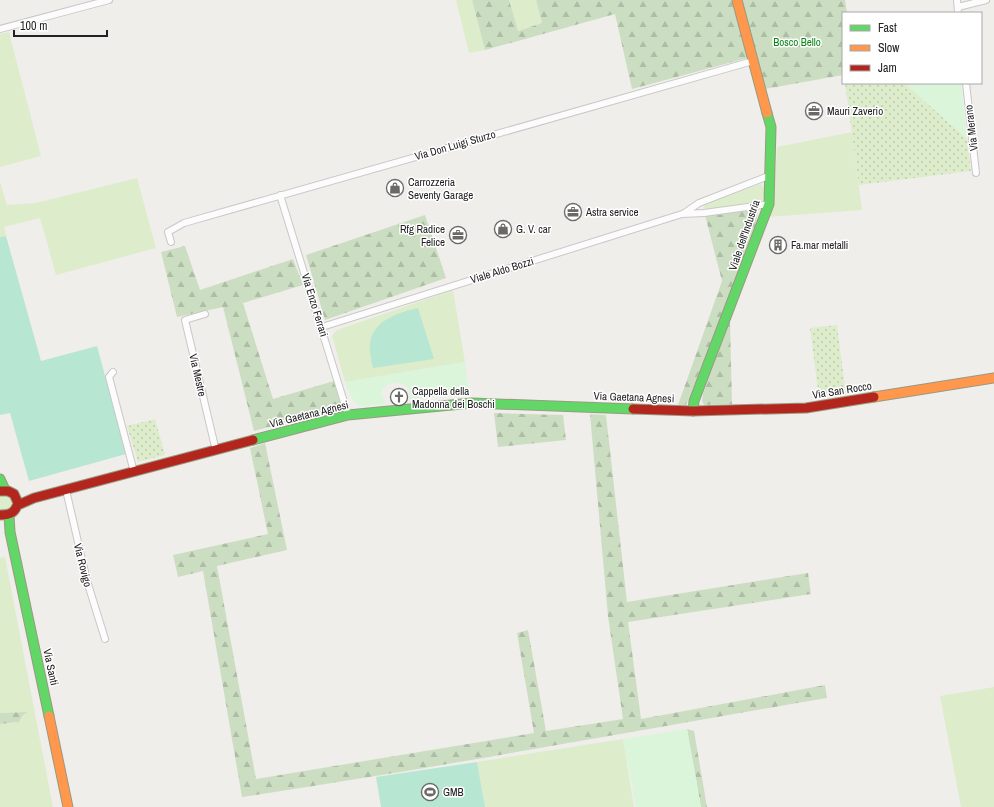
<svg xmlns="http://www.w3.org/2000/svg" width="994" height="807" font-family="'Archivo Narrow',sans-serif">
	<style>
		.grass { fill: #ddeccb }
		.forest { fill: url(#forest-firs) }
		.park { fill: #daf5da }
		.garden { fill: url(#garden-dots) }
		.pitch { fill: #b7e6d2 }
		.lines { fill: none; stroke-linecap: round; stroke-linejoin: round }
		.street-casing { stroke: #c9c8c7; stroke-width: 8 }
		.fast-casing { stroke: #999a82; stroke-width: 11 }
		.slow-casing { stroke: #999a82; stroke-width: 11 }
		.jam-casing { stroke: #999a82; stroke-width: 11 }
		.street { stroke: #fdfcfc; stroke-width: 6 }
		.fast { stroke: #63d668; stroke-width: 9 }
		.slow { stroke: #ff974d; stroke-width: 9 }
		.jam { stroke: #b3261e; stroke-width: 9 }
		.labels { text-anchor: middle; dominant-baseline: central; stroke-width: 3; stroke-linejoin: round; paint-order: stroke }
		.park-label { font-size: 11px; fill: #0c8416; stroke: #fff }
		.poi-label { font-size: 11px; fill: #222; stroke: #fff; text-anchor: start }
		.street-label { font-size: 11px; fill: #222; stroke: #fff }
	</style>
	<defs>
		<pattern id="forest-firs" width="22" height="20" patternUnits="userSpaceOnUse"><rect width="22" height="20" fill="#cbdec1"/><path d="M5 1l3.5 6h-7zM16 11l3.5 6h-7z" fill="#aebea6"/></pattern>
		<pattern id="garden-dots" width="8" height="8" patternUnits="userSpaceOnUse"><rect width="8" height="8" fill="#ddeccb"/><path d="M2 2h.1M6 6h.1" fill="none" stroke="#bdcaae" stroke-width="1.8" stroke-linecap="round"/></pattern>
	</defs>
	<rect width="100%" height="100%" fill="#f0eeeb"/>
	<!-- grass -->
	<path class="grass" d="M456,0H472L485,50L469,53Z
		M509,0H536L542,23L517,31Z
		M9,32L41,156L0,167V34Z
		M852,132L862,210L768,217L774,198L777,147Z
		M137,178L156,248L56,275L40,218L4,227L6,236L0,237V182L7,205L36,203Z
		M761,184L766,190L763,199L760,201L708,210L703,207L706,203Z
		M453,290L465,362L345,382L332,336L337,330Z
		M5,493L12,498L13,502L8,510H0V495Z
		M5,557L53,807H0V724L15,723L26,712L0,713V558Z
		M994,687V807H961L940,696Z
		M623,739L634,807H485L477,762Z"/>
	<!-- forest -->
	<path class="forest" d="M472,0H509L518,31L542,23L536,0H845L847,13H843V75L765,89L755,56L632,89L615,14L485,50Z
		M750,210L758,212L754,234L686,405H678L722,281L705,215Z
		M425,215L446,278L325,320L306,255Z
		M185,246L200,290L293,259L303,285L243,303L273,399L334,381L342,408L254,431L223,307L177,317L161,252Z
		M730,321L732,404L704,405L702,401L703,394Z
		M494,413L563,415L566,440L498,447Z
		M590,414L606,415L627,602L808,573L811,594L628,622L641,719L825,685L827,698C632,731 437,768 242,797L203,571L178,577L173,555L268,534L250,448L265,443L287,550L217,566L256,779L534,733L517,633L528,630L546,731L623,719L608,616Z
		M27,712L22,716L19,722L0,724V713Z
		M687,729L694,731L707,807H701Z"/>
	<!-- park -->
	<path class="park" d="M904,83H961L967,139Z
		M465,362L469,394L410,399L409,388C399,380 386,380 381,394L386,404C356,407 356,410 345,382Z
		M687,729L701,807H636L623,739Z"/>
	<!-- garden -->
	<path class="garden" d="M845,83H904L967,139L971,171L859,185Z
		M837,325L846,395L819,398L810,328Z
		M155,419L165,455L138,462L127,426Z"/>
	<!-- pitch -->
	<path class="pitch" d="M6,236L41,361L97,346L126,454L29,481L10,413L0,415V237Z
		M418,308L434,359L373,368C371,359 369,351 370,343C373,320 400,312 418,308Z
		M477,762L485,807H381L376,777Z"/>
	<g class="lines">
		<!-- street casing -->
		<g class="street-casing">
			<path id="street" d="M957,0L958,13
				M958,7L986,0
				M0,29L109,0
				M966,83L976,173
				M280,195L348,415
				M683,214L699,203L771,175
				M171,242L168,232L184,223L753,61
				M205,314L185,320L216,451
				M322,327L682,214L704,213L769,204
				M113,372L109,377L134,472
				M66,490L87,581L105,639"/>
		</g>
		<!-- fast casing -->
		<g class="fast-casing">
			<path id="fast" d="M693,411L694,401L769,204L771,127L767,113
				M253,440L348,415L472,403L633,409
				M0,479L5,490
				M9,515L10,532L49,716"/>
		</g>
		<!-- slow casing -->
		<g class="slow-casing">
			<path id="slow" d="M737,0L767,113
				M874,397L994,378
				M49,716L68,807"/>
		</g>
		<!-- jam casing -->
		<g class="jam-casing">
			<path id="jam" d="M633,409L693,411L806,408L874,397
				M0,491H8L14,494L18,503C15,513 10,515 0,515
				M18,505L34,498L253,440"/>
		</g>
		<!-- street -->
		<use href="#street" class="street"/>
		<!-- fast -->
		<use href="#fast" class="fast"/>
		<!-- slow -->
		<use href="#slow" class="slow"/>
		<!-- jam -->
		<use href="#jam" class="jam"/>
	</g>
	<!-- icons -->
	<defs>
		<g id="office-ring" transform="scale(0.9)"><circle r="9.5" fill="#fff" stroke="#6a6968" stroke-width="1.5"/><path d="M-6-3h4V-5.5h4V-3h4V5H-6ZM-1-4.5V-3h2v-1.5ZM-6 0V1H6V0Z" fill="#6a6968"/></g>
		<g id="shop-ring" transform="scale(0.9)"><circle r="9.5" fill="#fff" stroke="#6a6968" stroke-width="1.5"/><path d="M-5-2.5h2.3a2.7 3.5 0 0 1 5.4 0H5L5.5 6h-11ZM-1.5-2.5h3a1.5 2.3 0 0 0-3 0Z" fill="#6a6968"/></g>
		<g id="building-ring" transform="scale(0.9)"><circle r="9.5" fill="#fff" stroke="#6a6968" stroke-width="1.5"/><path d="M-4-6H4V6H1V3H-1V6H-4ZM-2.5-4.3h1.7v1.8h-1.7ZM.8-4.3h1.7v1.8H.8ZM-2.5-1h1.7V.8h-1.7ZM.8-1h1.7V.8H.8Z" fill="#6a6968"/></g>
		<g id="church-ring" transform="scale(0.9)"><circle r="9.5" fill="#fff" stroke="#6a6968" stroke-width="1.5"/><path d="M-1.2-6h2.4v3.5h3.3v2.4h-3.3V6h-2.4V-.1h-3.3v-2.4h3.3Z" fill="#6a6968"/></g>
		<g id="stadium-ring" transform="scale(0.9)"><circle r="9.5" fill="#fff" stroke="#6a6968" stroke-width="1.5"/><path d="M0-5a6.5 5 0 1 0 0 10a6.5 5 0 1 0 0-10ZM-3.5-1.8h7v3.6h-7Z" fill="#6a6968"/></g>
	</defs>
	<g fill-rule="evenodd">
		<use href="#office-ring" x="814" y="111"/>
		<use href="#shop-ring" x="395" y="188"/>
		<use href="#office-ring" x="573" y="212"/>
		<use href="#shop-ring" x="503" y="229"/>
		<use href="#office-ring" x="458" y="235"/>
		<use href="#building-ring" x="778" y="245"/>
		<use href="#church-ring" x="399" y="397"/>
		<use href="#stadium-ring" x="430" y="792"/>
	</g>
	<g class="labels">
		<!-- park labels -->
		<g class="park-label">
			<text x="797" y="42">Bosco Bello</text>
		</g>
		<!-- poi labels -->
		<g class="poi-label">
			<text x="827" y="111">Mauri Zaverio</text>
			<text x="408" y="182">Carrozzeria<tspan x="408" dy="13">Seventy Garage</tspan></text>
			<text x="586" y="212">Astra service</text>
			<text x="445" y="229" text-anchor="end">Rfg Radice<tspan x="445" dy="13">Felice</tspan></text>
			<text x="516" y="229">G. V. car</text>
			<text x="791" y="245">Fa.mar metalli</text>
			<text x="412" y="391">Cappella della<tspan x="412" dy="13">Madonna dei Boschi</tspan></text>
			<text x="443" y="792">GMB</text>
		</g>
		<!-- street labels -->
		<g class="street-label">
			<text transform="translate(971 128) rotate(-97)">Via Merano</text>
			<text transform="translate(455 145) rotate(-16)">Via Don Luigi Sturzo</text>
			<text transform="translate(744 235) rotate(-71)">Viale dell'Industria</text>
			<text transform="translate(502 270) rotate(-17)">Viale Aldo Bozzi</text>
			<text transform="translate(315 305) rotate(73)">Via Enzo Ferrari</text>
			<text transform="translate(198 375) rotate(77)">Via Mestre</text>
			<text transform="translate(842 390) rotate(-9)">Via San Rocco</text>
			<text transform="translate(634 397) rotate(2)">Via Gaetana Agnesi</text>
			<text transform="translate(309 414) rotate(-14)">Via Gaetana Agnesi</text>
			<text transform="translate(83 565) rotate(76)">Via Rovigo</text>
			<text transform="translate(51 667) rotate(78)">Via Santi</text>
		</g>
	</g>
	<!-- legend -->
	<rect x="842" y="12" width="140" height="72" fill="#ffffff" stroke="#a7a7a7"/>
	<rect x="850" y="25" width="20" height="6" fill="#63d668" stroke="#a7a7a7"/>
	<text x="878" y="32" font-size="12" fill="#222222">Fast</text>
	<rect x="850" y="45" width="20" height="6" fill="#ff974d" stroke="#a7a7a7"/>
	<text x="878" y="52" font-size="12" fill="#222222">Slow</text>
	<rect x="850" y="65" width="20" height="6" fill="#b3261e" stroke="#a7a7a7"/>
	<text x="878" y="72" font-size="12" fill="#222222">Jam</text>
	<!-- scale -->
	<path d="M14 30v6h93v-6" fill="none" stroke="#222222" stroke-width="2"/>
	<text x="20" y="30" font-size="12" fill="#222222" stroke="#ffffff" stroke-width="3" paint-order="stroke">100 m</text>
</svg>
